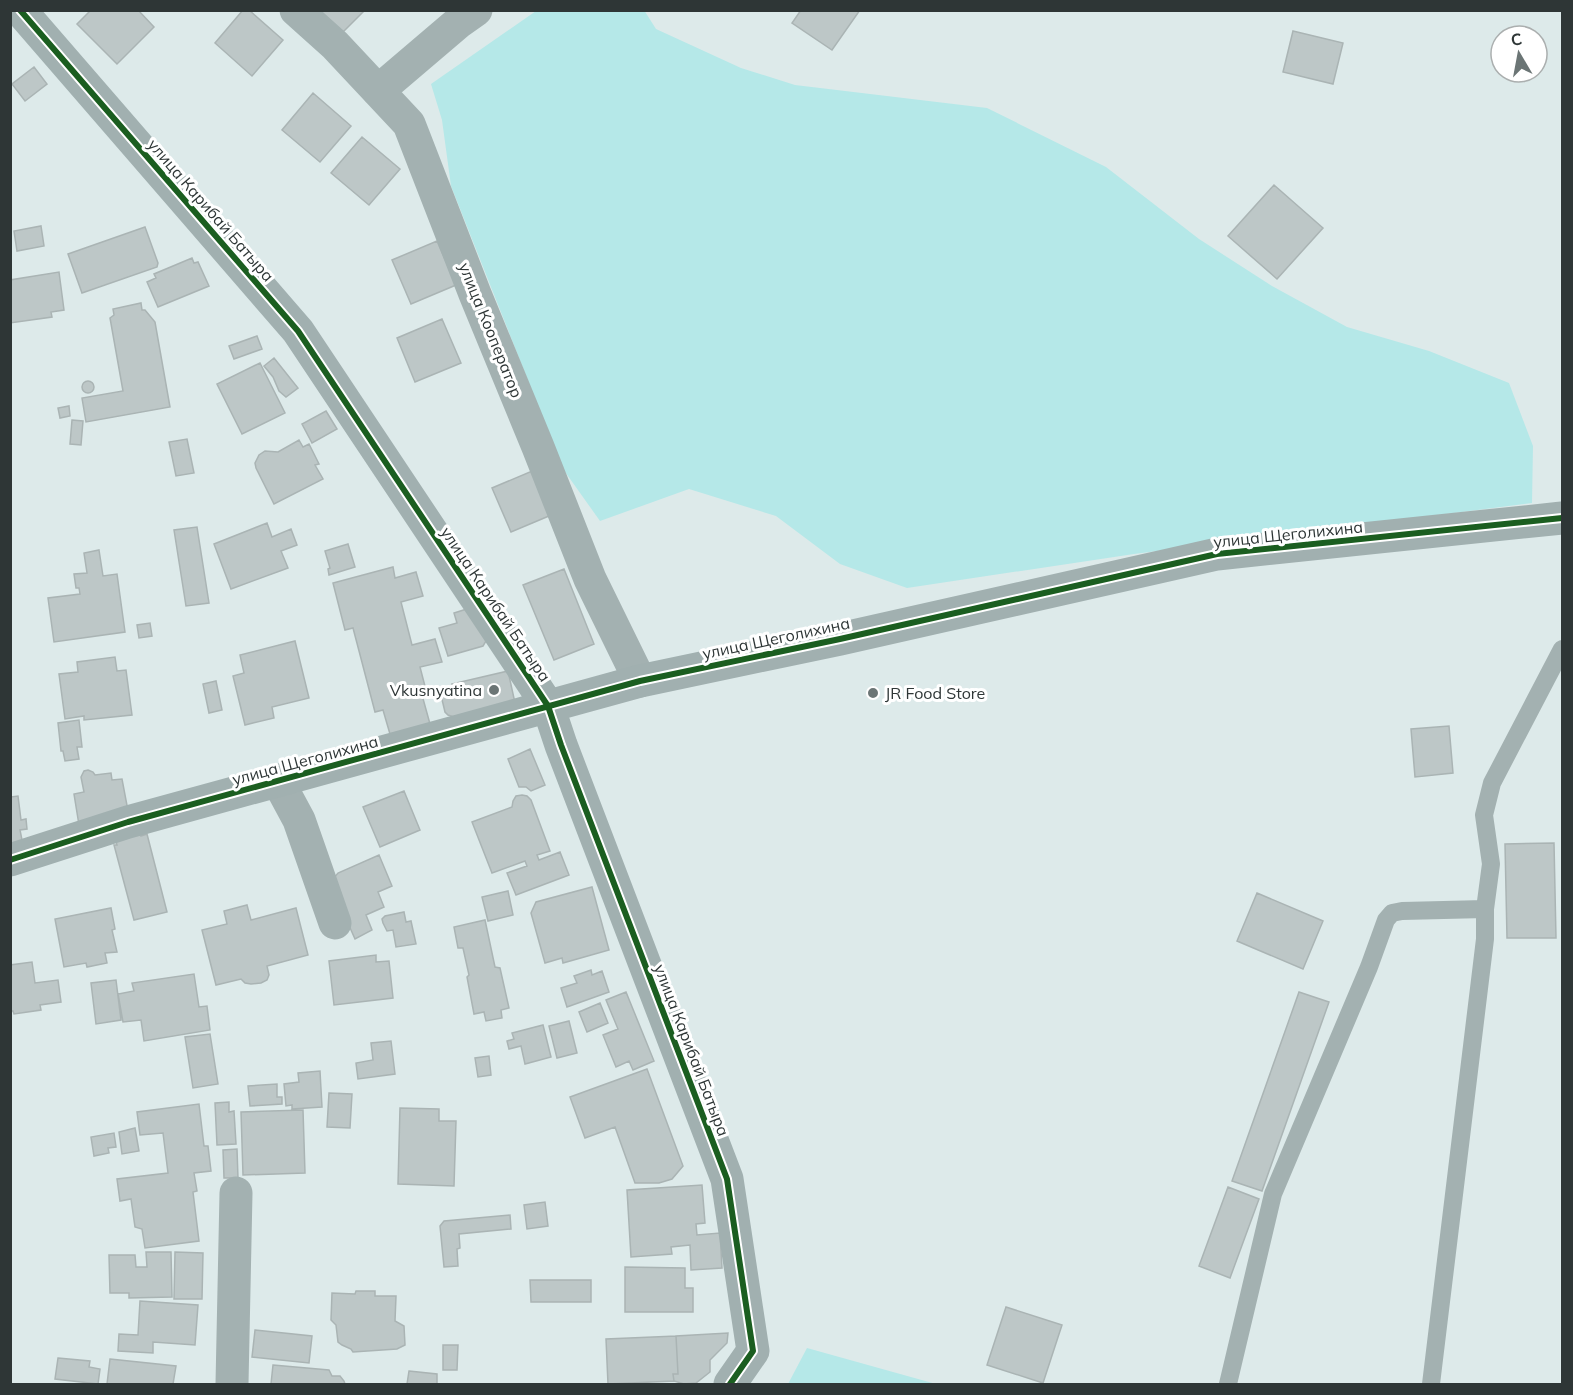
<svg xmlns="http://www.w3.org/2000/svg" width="1573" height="1395" font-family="Mulish,sans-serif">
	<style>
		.green { fill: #b5e8e8 }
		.building { fill: #bdc7c7; stroke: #aab4b4; stroke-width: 1.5 }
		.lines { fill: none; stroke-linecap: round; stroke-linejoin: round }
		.lane { stroke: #a3b1b1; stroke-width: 18 }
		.street { stroke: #a3b1b1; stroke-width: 33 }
		.secondary { stroke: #a1b0b0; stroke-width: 33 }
		.cycleway-casing { stroke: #fff; stroke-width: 10 }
		.cycleway { stroke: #1b5e20; stroke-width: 6 }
		.poi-dot { fill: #6b7575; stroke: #fff; stroke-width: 2 }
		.labels { text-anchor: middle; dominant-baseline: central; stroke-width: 6; stroke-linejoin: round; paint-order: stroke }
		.street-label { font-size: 16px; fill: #2e3636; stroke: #fff }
		.poi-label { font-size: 16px; fill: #2e3636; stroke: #fff; text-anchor: end }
	</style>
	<rect width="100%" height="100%" fill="#ddeaea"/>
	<!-- green -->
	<path class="green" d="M644,10L656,29L741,68L795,85L987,108L1106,167L1199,239L1272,286L1347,327L1429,351L1509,383L1533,446L1532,503L1134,554L907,588L840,564L776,516L689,489L600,521L563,469L451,186L442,120L431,84L536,11Z
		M807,1348L936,1384H788Z"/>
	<!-- building -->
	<path class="building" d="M91,10H138L154,27L117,64L77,24Z
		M243,10H249L283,40L252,76L215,43Z
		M310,10H365L337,38Z
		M801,10H860L832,50L792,23Z
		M1293,31L1343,43L1333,84L1283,72Z
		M34,67L47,84L25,101L12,84Z
		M313,93L351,126L320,162L282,130Z
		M362,137L400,169L369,205L331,173Z
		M1274,185L1323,228L1277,279L1228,236Z
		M41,226L44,246L17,251L14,231Z
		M145,227L158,263L157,267L82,293L68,254Z
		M437,241L456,285L411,304L392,260Z
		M192,258L194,263L198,262L209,286L158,307L147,282L156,278L154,274Z
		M59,272L64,310L51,312L52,317L10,323V280Z
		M141,303L142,310H145L155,322L170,407L86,422L82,398L123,391L110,318L114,315L113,309Z
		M442,319L461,363L415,382L397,338Z
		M257,336L262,349L234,359L229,346Z
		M274,358L298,388L286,397L279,391L273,377L264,366Z
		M260,363L285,413L242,434L217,384Z
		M82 387a6 6 0 1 1 12 0a6 6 0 1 1-12 0Z
		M69,406L70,416L60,418L58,408Z
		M326,411L337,429L312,443L302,424Z
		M72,420L83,421L81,445L70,444Z
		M187,439L194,473L176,476L169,442Z
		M299,440L303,447L309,444L319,464L315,465L323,479L274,504L256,468L255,463L259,455L265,451L278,452Z
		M537,469L556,513L511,532L492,488Z
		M267,523L272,537L291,529L297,545L281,551L288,568L231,589L214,544Z
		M197,527L209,603L186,606L174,530Z
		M348,544L355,567L329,575L328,569L330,568L325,551Z
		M99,550L103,576L117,574L125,632L54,642L48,598L80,594L79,588H76L74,574L87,573L84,553Z
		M393,567L395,578L416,572L423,596L401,602L412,645L435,639L442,662L420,667L427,694L422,695L430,724L390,734L383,710L375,712L353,628L345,630L333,583Z
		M564,569L594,644L554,660L523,585Z
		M470,608L486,641L483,646L448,656L439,628L457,623L454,613Z
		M150,623L152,636L139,638L137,625Z
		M295,641L309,698L272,707L274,718L245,725L233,676L244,673L240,655Z
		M115,657L117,671L126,670L132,715L84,720V716L65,719L59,674L78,672L77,662Z
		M508,671L515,703L454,717L448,715L445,712L440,691L454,688L452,684Z
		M216,681L222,710L209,713L203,684Z
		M79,720L82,747H77L79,759L65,761L63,751H61L58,723Z
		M1449,726L1453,773L1415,777L1411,729Z
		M530,749L545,785L531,791L526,787H519L508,759Z
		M88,770L93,772L95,775L111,773L112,780L122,779L129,816L79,825L74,794L84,792L81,777L84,771Z
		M404,791L420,830L380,847L363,807Z
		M10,792L11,797L18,796L21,820L26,819L27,829L20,830L23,845L10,847Z
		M522,795L527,796L531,800L550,851L537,855L539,860L560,852L569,875L516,895L507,873L527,866L525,861L492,873L472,822L512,807L513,801L516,796Z
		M140,831L141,836L147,834L167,912L134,920L114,845H117L115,838Z
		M1554,843L1556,938H1507L1505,844Z
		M379,855L392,886L378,892L384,907L366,915L372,930L355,939L332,887L333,879L338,873Z
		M592,887L609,950L563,963L562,958L545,963L531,913L536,902Z
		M508,891L513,915L488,921L482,897Z
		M1257,893L1323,921L1303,969L1237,941Z
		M247,905L251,920L296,908L308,955L267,966L269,975L267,980L261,983L251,984L245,983L241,979L216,985L202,930L227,924L224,911Z
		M111,908L115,929L112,930L117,952L105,953L107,963L87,967L86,963L64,967L55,919Z
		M404,912L406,922L411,921L416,944L396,947L393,930L387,931L383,923L382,919L385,916Z
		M485,920L495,967L500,968L509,1008L501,1010L502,1018L486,1021L484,1012L474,1014L467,977L469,975L463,948H458L454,927Z
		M376,955V962L389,961L393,998L334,1005L329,961Z
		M32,962L35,983L58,980L61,1002L40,1005L41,1010L14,1014L13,1011H10V965Z
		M591,970L592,975L602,971L609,992L567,1007L561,988L577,983L574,976Z
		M194,974L199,1007L207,1006L210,1030L144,1041L141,1020L123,1022L118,994L134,991L132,983Z
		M116,980L121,1020L96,1024L91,983Z
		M626,992L654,1061L633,1070L629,1061L616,1067L603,1035L618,1029L606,1000Z
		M1299,992L1329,1002L1262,1191L1232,1181Z
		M600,1003L608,1023L587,1032L579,1012Z
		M569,1021L577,1053L557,1058L549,1026Z
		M543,1025L551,1057L525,1064L521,1046L509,1049L507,1041L514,1039L512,1033Z
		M210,1034L218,1084L193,1088L185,1037Z
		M391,1041L395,1074L358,1079L356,1063L373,1060L371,1043Z
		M489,1056L491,1075L478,1077L475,1058Z
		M647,1069L683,1166L672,1179L659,1183H635L615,1127L585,1138L570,1097Z
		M320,1071L322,1107L292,1109V1105L286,1106L284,1084L299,1082L298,1073Z
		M277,1084V1097H282V1104L250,1106L248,1086Z
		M329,1093L352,1094L350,1128L327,1127Z
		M229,1102V1112L234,1111L236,1144L217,1145L215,1103Z
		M199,1104L204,1146H208L211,1171L194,1173L197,1191L193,1192L199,1241L145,1248L142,1229L135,1227L131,1199L120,1201L117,1179L168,1173L163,1133L140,1135L137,1112Z
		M400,1108L439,1109V1121H456L454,1186L398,1184Z
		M303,1110L305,1173L243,1175L241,1112Z
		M135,1128L139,1151L122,1154L119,1132Z
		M114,1133L116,1147L108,1148L109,1153L94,1156L91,1137Z
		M237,1149L238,1178H224L223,1150Z
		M702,1185L705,1223L696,1224L697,1235L720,1233L722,1268L691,1270L690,1245L671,1247L672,1254L631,1257L627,1190Z
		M1228,1187L1259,1199L1230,1278L1199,1266Z
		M545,1202L548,1226L527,1229L524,1205Z
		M510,1215L511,1229L459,1234L460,1248L457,1249L458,1266L444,1267L440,1226L444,1221Z
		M146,1252H171L172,1297L129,1298V1293H110L109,1255H135L136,1267H147Z
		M175,1252L203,1253L202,1299H174Z
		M625,1267L685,1268V1288H693V1312H625Z
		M530,1280H591V1302H531Z
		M356,1291H375V1296H396L395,1321L404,1326L405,1345L397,1349L353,1352L351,1349L342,1345L338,1342L336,1325L331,1320L332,1293L355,1294Z
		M140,1301L198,1305L195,1345L153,1342V1353L118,1351L119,1334L138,1335Z
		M1006,1307L1062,1325L1043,1383L987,1365Z
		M255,1330L312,1336L309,1363L252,1357Z
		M728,1333L727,1343L710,1360V1372L696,1383L684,1384L674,1381L673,1374H678L676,1336Z
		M676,1336L678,1374H673L674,1381L608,1384L606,1339Z
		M443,1345H458L457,1370H443Z
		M58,1358L90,1361L89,1367L100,1369L98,1384L55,1379Z
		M110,1359L176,1366L173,1384H107Z
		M273,1365L329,1370L332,1376H340L344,1381L345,1384H271Z
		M409,1371L437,1374V1384H407Z"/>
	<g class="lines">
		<!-- lane -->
		<path class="lane" d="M1228,1384L1273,1194L1369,967L1386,920L1392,913L1402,911L1485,909
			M1431,1384L1485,939V909L1491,864L1484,815L1492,783L1562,649"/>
		<!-- street -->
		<path class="street" d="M296,10L335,45L409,124L475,294L538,447L590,579L640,681
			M378,91L459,22L476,10
			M278,781L299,820L335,923
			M232,1384L236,1193"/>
		<!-- secondary -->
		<path class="secondary" d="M20,10L298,331L548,706L561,745L727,1179L753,1351L730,1384
			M10,860L128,822L640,681L840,639L1217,554L1562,518"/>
		<!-- cycleway casing -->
		<g class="cycleway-casing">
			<path id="cycleway" d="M20,10L298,331L548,706L561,745L727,1179L753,1351L730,1384
				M10,860L128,822L640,681L840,639L1217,554L1562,518"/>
		</g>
		<!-- cycleway -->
		<use href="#cycleway" class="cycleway"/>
	</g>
	<!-- markers -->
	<g class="poi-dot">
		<circle cx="494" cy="690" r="6"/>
		<circle cx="873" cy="693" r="6"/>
	</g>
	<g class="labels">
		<!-- street labels -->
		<g class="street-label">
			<text transform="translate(211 210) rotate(49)">улица Карибай Батыра</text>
			<text transform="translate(491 330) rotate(68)">улица Кооператор</text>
			<text transform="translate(1288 534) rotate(-6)">улица Щеголихина</text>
			<text transform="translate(496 604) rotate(56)">улица Карибай Батыра</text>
			<text transform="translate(776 638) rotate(-12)">улица Щеголихина</text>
			<text transform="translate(305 760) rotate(-15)">улица Щеголихина</text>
			<text transform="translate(692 1050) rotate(69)">улица Карибай Батыра</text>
		</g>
		<!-- poi labels -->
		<g class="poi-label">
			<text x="482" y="690">Vkusnyatina</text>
			<text x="885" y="693" text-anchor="start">JR Food Store</text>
		</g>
	</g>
	<!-- border -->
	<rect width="1573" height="1395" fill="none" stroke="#2e3636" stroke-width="24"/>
	<!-- north arrow -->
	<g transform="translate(1519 54) rotate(350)"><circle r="28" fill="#ffffff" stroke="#abafaf" stroke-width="1.5"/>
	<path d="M0-4.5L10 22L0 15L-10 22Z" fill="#6b7575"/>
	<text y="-9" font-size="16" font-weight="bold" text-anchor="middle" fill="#2e3636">С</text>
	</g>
</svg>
